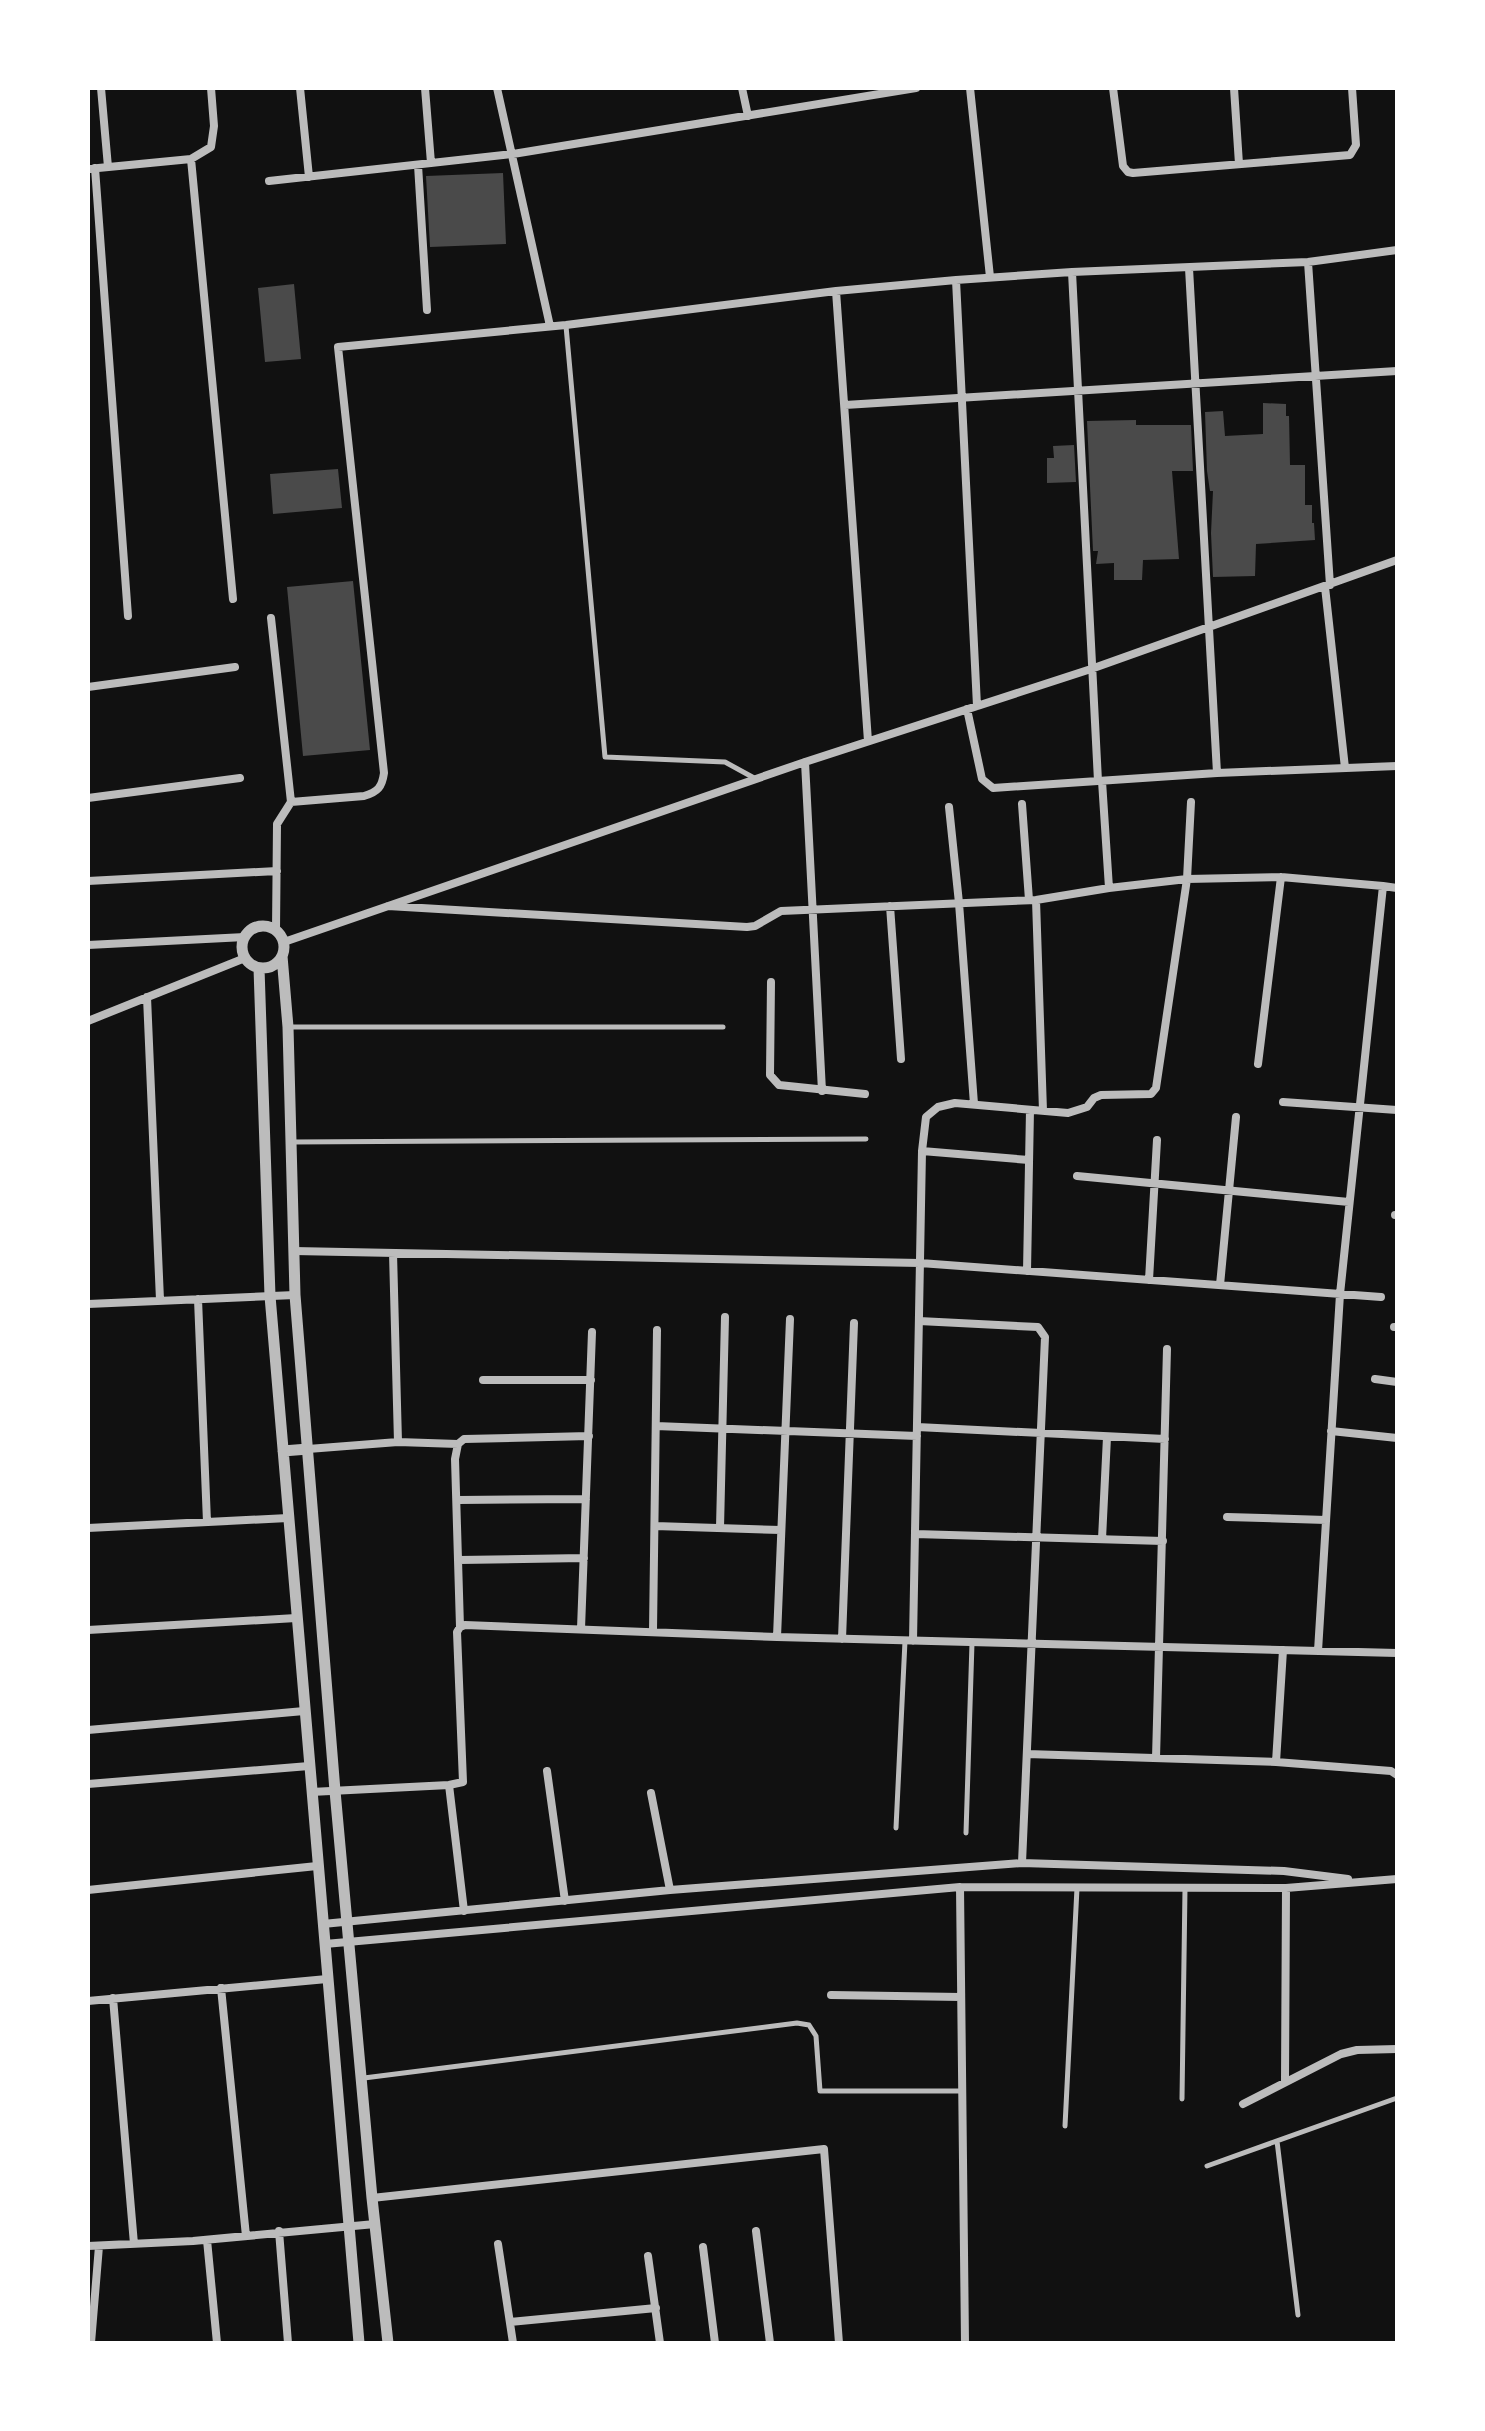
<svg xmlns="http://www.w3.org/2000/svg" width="1485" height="2431" font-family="Arial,sans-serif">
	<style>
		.building { fill: #4a4a4a }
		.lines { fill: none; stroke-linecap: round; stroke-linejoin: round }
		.service { stroke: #bcbcbc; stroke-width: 5 }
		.minor { stroke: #bcbcbc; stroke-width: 8 }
		.tertiary { stroke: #bcbcbc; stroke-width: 11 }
	</style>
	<rect width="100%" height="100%" fill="#111"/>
	<!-- building -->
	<path class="building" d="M503,173L506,244L430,247L426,176Z
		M294,284L301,359L265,362L258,288Z
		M1263,403L1286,404V416H1289L1290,465H1305V505H1312V523H1314L1315,540L1256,544L1255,576L1213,577L1211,533L1213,491H1210L1207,471L1205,412L1223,411L1225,436L1263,434Z
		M1136,420V425H1191L1193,471H1172L1179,559L1143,560L1142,580H1114V563L1096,564L1098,551H1093L1087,421Z
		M1074,445L1076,482L1047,483V458H1054L1053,446Z
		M338,469L342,508L273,514L270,474Z
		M353,581L370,750L303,756L287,587Z"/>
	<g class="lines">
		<!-- service -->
		<path class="service" d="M566,326L605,757L725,762L756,779
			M289,1027H723
			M292,1142L866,1139
			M896,1828L905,1641
			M966,1833L972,1643
			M364,2078L797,2023L809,2025L816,2036L820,2091H962
			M1182,2099L1185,1889
			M1065,2126L1077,1888
			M1277,2141L1298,2315
			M1207,2166L1397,2098"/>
		<!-- minor -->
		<path class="minor" d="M101,88L108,167
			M300,88L309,177
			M425,88L431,163
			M497,88L550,326
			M742,88L748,116
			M970,88L990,277
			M1113,88L1123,166L1128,172L1133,173L1350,155L1356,145L1352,88
			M1234,88L1239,164
			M191,159L233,599
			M418,165L427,310
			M95,168L128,616
			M88,169L191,159L211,147L214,126L211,88
			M269,181L513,154L916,88
			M1308,262L1330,585
			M1189,268L1217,773
			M1072,272L1098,781
			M956,280L977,706
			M836,291L868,741
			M845,405L1397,371
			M1325,587L1345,768
			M271,618L291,802
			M88,687L235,667
			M967,709L982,779L993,788L1217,773L1397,766
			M805,762L822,1091
			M1102,781L1109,888
			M88,798L240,778
			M1022,804L1029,900
			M949,807L959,903L974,1104
			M88,881L277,871
			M1383,886L1397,888
			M1036,900L1043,1111
			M388,906L747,927L755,926L781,911L1036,900L1109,888L1187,879L1281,877L1383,886L1340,1294L1318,1651
			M890,906L901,1059
			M276,930L277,824L291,802L364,796C378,792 382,787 384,773L338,347L566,325L836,291L956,280L1072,272L1308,262L1397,250
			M284,942L805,762L1091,669L1397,560
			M88,945L245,937
			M771,982L770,1075L779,1085L865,1094
			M147,997L160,1300
			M88,1021L245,958
			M1258,1064L1281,877
			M1283,1102L1397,1110
			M922,1151L1029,1160
			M1077,1176L1349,1202
			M1395,1215H1397
			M294,1251L920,1263L1381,1297
			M393,1253L398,1442
			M1027,1271L1030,1110
			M1149,1280L1157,1140
			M1220,1285L1236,1117
			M198,1299L207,1522
			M88,1304L295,1295
			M919,1321L1038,1327L1045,1337L1022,1863
			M1394,1327H1397
			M1375,1379L1397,1382
			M483,1380H591
			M656,1426L917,1436
			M917,1427L1165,1439
			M1331,1431L1397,1438
			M308,1449L398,1442L458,1444
			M458,1500L586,1499
			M1227,1517L1326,1520
			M655,1526L781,1530
			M88,1528L288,1518
			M720,1528L725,1317
			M915,1534L1163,1541
			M1102,1539L1107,1437
			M459,1560L584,1558
			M460,1627L455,1459L458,1444L464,1439L589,1436
			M581,1629L592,1332
			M88,1630L296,1618
			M653,1631L657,1330
			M777,1637L790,1319
			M842,1639L854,1323
			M913,1641L922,1151L926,1117L938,1107L955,1103L1068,1113L1087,1107L1094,1098L1101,1095L1151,1094L1156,1088L1187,879L1191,802
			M88,1730L304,1711
			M1027,1754L1276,1762L1391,1771L1397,1775
			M1156,1758L1167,1349
			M1276,1762L1283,1650
			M547,1771L565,1901
			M88,1784L309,1766
			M449,1785L464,1911
			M311,1792L449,1785L463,1782L457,1632L460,1627L465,1625L777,1637L1397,1653
			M651,1793L670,1890
			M960,1887L965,2343
			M88,1890L317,1866
			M323,1924L670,1890L1022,1863L1284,1871L1348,1879
			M325,1944L960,1887L1286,1888L1397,1879
			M221,1988L246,2236
			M831,1995L961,1997
			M113,1998L134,2244
			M88,2001L327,1979
			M1285,2081L1286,1888
			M1243,2104L1341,2054L1357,2050L1397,2049
			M372,2198L824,2149L839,2343
			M279,2231L288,2343
			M756,2231L770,2343
			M207,2240L217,2343
			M498,2244L513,2343
			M88,2246L193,2241L375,2224
			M703,2247L715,2343
			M648,2256L660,2343
			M510,2322L656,2308
			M91,2343L99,2246"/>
		<!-- tertiary -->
		<path class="tertiary" d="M242 947a21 21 0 1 1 42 0a21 21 0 1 1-42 0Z
			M282,956L288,1027L295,1295L335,1791L372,2198L388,2343
			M259,968L270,1296L359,2343
			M283,1451L308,1449"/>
	</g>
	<!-- border -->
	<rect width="1485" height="2431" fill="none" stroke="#ffffff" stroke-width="180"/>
</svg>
